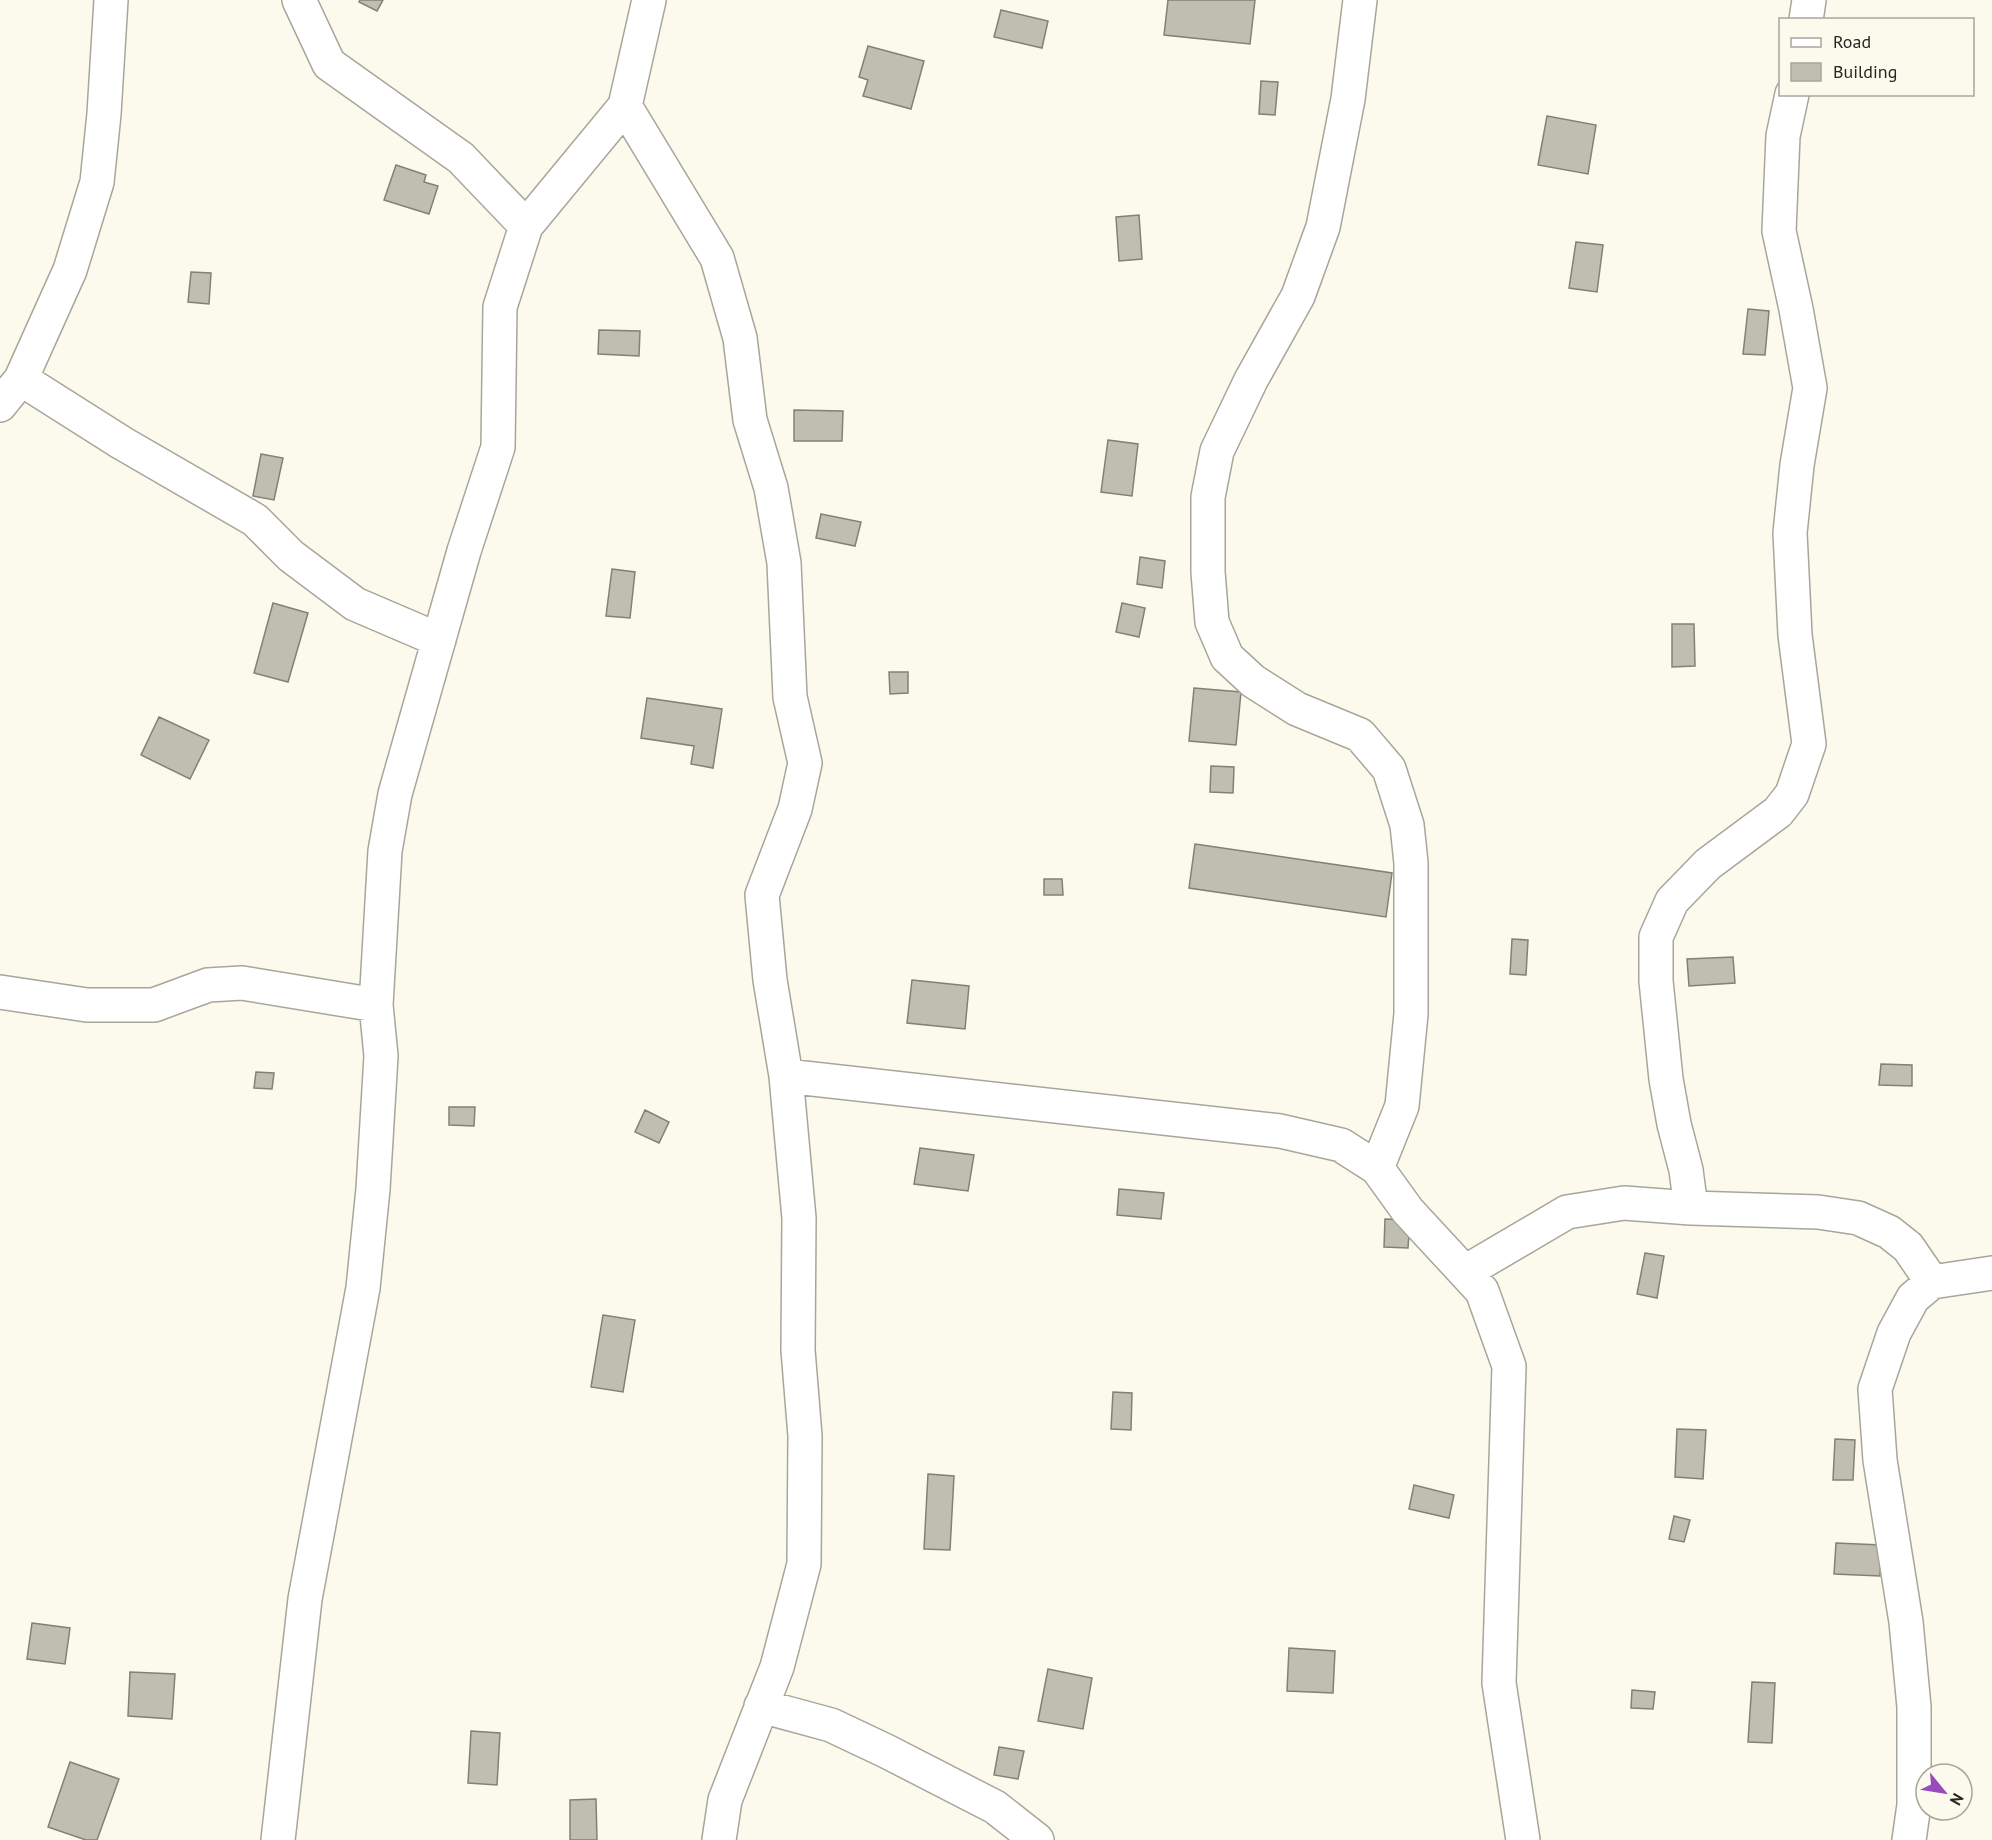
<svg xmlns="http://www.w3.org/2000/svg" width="1992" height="1840" font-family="'PT Sans',sans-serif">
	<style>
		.building { fill: #bfbeb1; stroke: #828175; stroke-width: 1.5 }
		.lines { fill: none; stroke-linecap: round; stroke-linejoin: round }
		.street-casing { stroke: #a8a69a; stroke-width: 36 }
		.street { stroke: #fff; stroke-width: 33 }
	</style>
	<rect width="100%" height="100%" fill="#fcfaed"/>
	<!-- building -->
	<path class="building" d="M360,0H383L377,11L359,2Z
		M1168,0H1255L1250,44L1164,35Z
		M1001,10L1048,21L1042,48L994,37Z
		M868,46L924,61L911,109L863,96L868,80L859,77Z
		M1261,81L1278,82L1275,115L1259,114Z
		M1547,116L1596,125L1588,174L1538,165Z
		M396,165L426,175L424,182L438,186L429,214L384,200Z
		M1139,215L1142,259L1119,261L1116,217Z
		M1576,242L1603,245L1597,292L1569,288Z
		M191,272L211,273L209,304L188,302Z
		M1748,309L1769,311L1765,355L1743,354Z
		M599,330L640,331L639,356L598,354Z
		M794,410L843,411L842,441H794Z
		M1108,440L1138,444L1132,496L1101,492Z
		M261,454L283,458L274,500L253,496Z
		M821,514L861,522L855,546L816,538Z
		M1140,557L1165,561L1162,588L1137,584Z
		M612,569L635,572L630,618L606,616Z
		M273,603L308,613L288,682L254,673Z
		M1122,603L1145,608L1139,637L1116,632Z
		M1672,624H1694L1695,666L1672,667Z
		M889,672H908V693L890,694Z
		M1194,688L1241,692L1236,745L1189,741Z
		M647,698L722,709L713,768L691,764L694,746L641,738Z
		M159,717L209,740L190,779L141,755Z
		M1211,766L1234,767L1233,793L1210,792Z
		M1195,844L1392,873L1386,917L1189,888Z
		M1044,879H1062L1063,895H1044Z
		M1512,939L1528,940L1526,975L1510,974Z
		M1733,957L1735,983L1689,986L1687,959Z
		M912,980L969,986L965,1029L907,1023Z
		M1881,1064L1912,1065V1086L1879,1085Z
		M256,1072L274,1073L272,1089L254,1088Z
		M449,1107H475L474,1126L449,1125Z
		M645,1110L669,1122L659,1143L635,1132Z
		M920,1148L974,1155L968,1191L914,1184Z
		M1119,1189L1164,1193L1161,1219L1117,1215Z
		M1385,1219L1410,1220L1408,1248L1384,1247Z
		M1645,1253L1664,1256L1657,1298L1637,1294Z
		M603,1315L635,1320L623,1392L591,1387Z
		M1113,1392L1132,1393L1131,1430L1111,1429Z
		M1677,1429L1706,1430L1703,1479L1675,1477Z
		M1835,1439L1855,1440L1853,1480H1833Z
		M928,1474L954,1476L950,1550L924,1549Z
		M1414,1485L1454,1495L1449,1518L1409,1509Z
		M1674,1516L1690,1520L1684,1542L1669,1539Z
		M1836,1543L1881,1545L1880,1576L1834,1574Z
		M32,1623L70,1628L65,1664L27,1659Z
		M1289,1648L1335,1651L1333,1693L1287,1691Z
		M1048,1669L1092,1678L1083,1729L1038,1721Z
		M130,1672L175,1674L172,1719L128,1716Z
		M1752,1682L1775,1683L1772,1743L1748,1742Z
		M1632,1690L1655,1692L1653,1709L1631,1708Z
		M471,1731L500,1733L497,1785L468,1783Z
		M999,1747L1024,1751L1018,1779L994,1775Z
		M70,1762L119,1779L97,1840H86L48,1827Z
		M596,1799L597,1840H570V1800Z"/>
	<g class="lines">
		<!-- street casing -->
		<g class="street-casing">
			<path id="street" d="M299,0L329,64L461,158L526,226
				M649,0L625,106L717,258L740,338L750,420L771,488L784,563L790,697L805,763L795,809L762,895L770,980L786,1076L799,1218L798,1350L805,1436L804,1564L777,1667L725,1800L719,1840
				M1360,0L1348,99L1323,227L1298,296L1251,380L1217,451L1208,497V572L1212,622L1227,657L1253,681L1297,709L1360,735L1389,769L1407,825L1411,863V1014L1402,1106L1377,1168
				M1806,20L1809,0
				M21,379L122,443L255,520L291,556L355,604L439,640
				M0,405L21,379L70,270L97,182L104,114L111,0
				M0,992L87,1005H154L208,985L242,983L376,1005
				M786,1076L1280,1131L1341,1145L1377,1168L1408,1211L1482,1291L1509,1366L1499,1683L1523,1840
				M1691,1208L1686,1170L1674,1124L1666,1079L1656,981V937L1672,901L1708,864L1778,812L1792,794L1809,744L1795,635L1790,533L1797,465L1810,388L1796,309L1779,231L1783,136L1792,94
				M1465,1272L1567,1212L1624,1203L1691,1208L1818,1212L1858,1218L1889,1232L1908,1247L1932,1282
				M761,1706L831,1725L886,1751L995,1807L1037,1840
				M278,1840L305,1599L363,1288L373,1189L381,1056L376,1005L385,851L395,794L464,551L498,447L500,307L526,226L625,106
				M1909,1840L1914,1805V1707L1906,1622L1880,1460L1875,1389L1894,1333L1913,1298L1932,1282L1992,1273"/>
		</g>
		<!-- street -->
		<use href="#street" class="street"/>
	</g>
	<!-- legend -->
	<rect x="1779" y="18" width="195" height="78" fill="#fcfaed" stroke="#a7a69c" stroke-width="1.5"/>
	<rect x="1791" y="38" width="30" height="9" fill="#ffffff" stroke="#a7a69c" stroke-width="1.5"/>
	<text x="1833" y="48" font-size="18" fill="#272722">Road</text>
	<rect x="1791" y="63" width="30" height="18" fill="#bfbeb1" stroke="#a7a69c" stroke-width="1.5"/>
	<text x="1833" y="78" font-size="18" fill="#272722">Building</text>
	<!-- north arrow -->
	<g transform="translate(1944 1792) rotate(120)"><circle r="28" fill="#fcfaed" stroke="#a7a69c" stroke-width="1.5"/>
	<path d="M0-4.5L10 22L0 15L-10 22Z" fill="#974bbd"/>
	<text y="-9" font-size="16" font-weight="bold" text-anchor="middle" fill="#272722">N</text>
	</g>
</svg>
